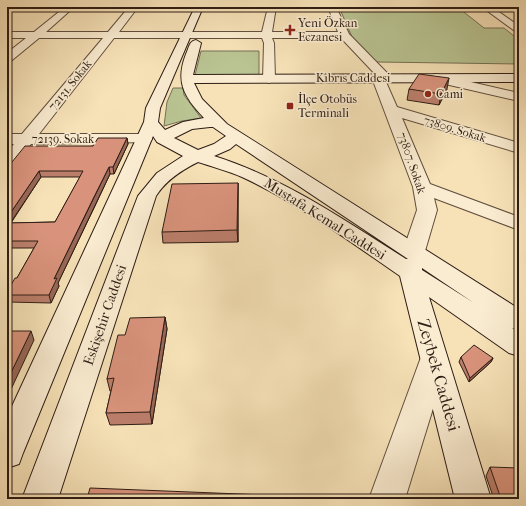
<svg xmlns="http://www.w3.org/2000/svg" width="526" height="506" font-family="'IM FELL French Canon',serif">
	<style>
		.green { fill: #b9c492; stroke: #747054 }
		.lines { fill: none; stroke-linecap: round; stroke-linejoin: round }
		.street-casing { stroke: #604e3e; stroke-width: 2 }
		.secondary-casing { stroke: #2e1d15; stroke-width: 2 }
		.street { fill: #faecd1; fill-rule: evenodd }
		.secondary { fill: #faecd1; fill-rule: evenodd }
		.wall { fill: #bb7e6b; stroke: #2e1d15; fill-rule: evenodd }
		.shaded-wall { fill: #986757; stroke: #2e1d15 }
		.building { fill: #d9937c; stroke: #2e1d15 }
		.poi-dot { fill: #8f2418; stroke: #faecd1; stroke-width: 1.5 }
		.labels { text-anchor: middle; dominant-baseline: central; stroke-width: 3; stroke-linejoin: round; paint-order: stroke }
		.far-poi-label { font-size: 12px; fill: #2e1d15; stroke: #faecd1; text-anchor: start }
		.far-street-label { font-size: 12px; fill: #2e1d15; stroke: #faecd1 }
		.street-label { font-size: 14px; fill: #2e1d15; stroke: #faecd1 }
		.near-street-label { font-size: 17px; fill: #2e1d15; stroke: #faecd1 }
	</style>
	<rect width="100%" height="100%" fill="#f7e2b8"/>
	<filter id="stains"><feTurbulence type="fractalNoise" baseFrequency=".005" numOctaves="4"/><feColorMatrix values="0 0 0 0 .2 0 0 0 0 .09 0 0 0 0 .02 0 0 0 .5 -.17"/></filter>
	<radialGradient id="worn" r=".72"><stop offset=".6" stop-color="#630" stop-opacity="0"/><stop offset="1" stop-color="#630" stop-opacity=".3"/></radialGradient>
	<!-- green -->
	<path class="green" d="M339,7H475L478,9H460L484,28H504L519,40V64L377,62L352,37Z
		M201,51H259V75H195Z
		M173,88H183L184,95L201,118L182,121L164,126L167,102Z"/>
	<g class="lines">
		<!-- street casing -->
		<g class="street-casing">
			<path id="street" d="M65,7H74L46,32H108L129,7H138L119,32H262L268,7H276L272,32H338L328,7H336L349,34L392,78L386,82L397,107L519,143V153L402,118L430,184L519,217V230L434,198L437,210L425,251L422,256L414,258L406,256L403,251L417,210L413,187L372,78L376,75L341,38H272L274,43L275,79L269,83L263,79L264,43L262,38H114L39,134H144L150,136L152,139L150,142L31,144L13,167L7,168V152L14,144H7V134H22L103,38H39L11,61L7,62V53L26,38H7V32H34Z
				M482,7H492L519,26V34Z
				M436,74L519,93V101L432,81L430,78L432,75Z
				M434,349L444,352L448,360L405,499H369L420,360L424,352Z"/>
		</g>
		<!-- secondary casing -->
		<g class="secondary-casing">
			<path id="secondary" d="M195,7H203L160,108L158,122L165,130L183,122L204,118C184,97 175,82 186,54C189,48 189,41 196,40L201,43L193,75L519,74V82L194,83L202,99L227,124L519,309V330L512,328L519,333V356L509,353L429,297L491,499H455L400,276C349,241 298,203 242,177C228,171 213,167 198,162C182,170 166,180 156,196L58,499H22L138,196L157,173L183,156L157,142L153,136L23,453L19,464L7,468V417L144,122L146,108ZM210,127H213L226,136L214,144L198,150L174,138L192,129ZM236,144L408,259H406C344,220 284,178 214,156L230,149ZM422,268L474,303L422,270Z"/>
		</g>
		<!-- street -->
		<use href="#street" class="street"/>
		<!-- secondary -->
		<use href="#secondary" class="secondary"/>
	</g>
	<!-- wall -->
	<path class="wall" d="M409,89H447L439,105L407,100Z
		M127,138L128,144L114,174H110L95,206L58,283L59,286L51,303L8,302L7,299V292L17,278L34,248H7V163L93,146ZM41,177H80L55,222L11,223Z
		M238,183V242L163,243L162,232Z
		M165,317L167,329L152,424L110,425L106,413L111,391H110L107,379L125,335Z
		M461,357L493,358L491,362L469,382L459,362Z
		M490,467L519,499H494L486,476Z"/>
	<!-- shaded-wall -->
	<path class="shaded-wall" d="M449,78L447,89L439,105L441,94Z
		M127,138L128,144L114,174L113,167Z
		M9,139L11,146L7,150V142Z
		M109,167L110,174L58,283L59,286L51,303L49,295L54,279Z
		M39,171L41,177L7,228V218Z
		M238,183V242L237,230Z
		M165,317L167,329L152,424L150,412Z
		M31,331L34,340L7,398V381Z
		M493,358L491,362L469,382L470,378Z"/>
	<!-- building -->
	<path class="building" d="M419,74L449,78L441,94L409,89Z
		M98,138H127L113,167H109L93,199L54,279L57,278L49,295H7V292L15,278H17L38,241H7V223L55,222L83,171H39L7,218V163L12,162L25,146H93Z
		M238,183L237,230L162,232L172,184Z
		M165,317L150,412L106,413L114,378L107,379L118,335H125L130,318Z
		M7,331H31L7,381Z
		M474,345L493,358L470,378L461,357Z
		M490,467L519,468V499H501Z
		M90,488L290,496V499H87Z"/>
	<!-- markers -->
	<g class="poi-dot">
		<path d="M288 24h4v4h4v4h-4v4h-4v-4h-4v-4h4z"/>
		<circle cx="428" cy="94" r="4"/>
		<rect x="286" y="102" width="8" height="8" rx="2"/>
	</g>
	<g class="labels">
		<!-- far-poi labels -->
		<g class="far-poi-label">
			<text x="298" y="23">Yeni Özkan<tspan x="298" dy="14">Eczanesi</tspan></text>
			<text x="436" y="94">Cami</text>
			<text x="298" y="99">İlçe Otobüs<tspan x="298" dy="14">Terminali</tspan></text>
		</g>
		<!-- far-street labels -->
		<g class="far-street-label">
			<text x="353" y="78">Kıbrıs Caddesi</text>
			<text transform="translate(70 85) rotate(-51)">72131. Sokak</text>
			<text transform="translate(455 129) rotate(17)">73809. Sokak</text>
			<text x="63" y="139">72139. Sokak</text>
			<text transform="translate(412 163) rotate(71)">73807. Sokak</text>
		</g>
		<!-- street labels -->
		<g class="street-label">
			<text transform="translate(325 219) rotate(32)">Mustafa Kemal Caddesi</text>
			<text transform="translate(105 315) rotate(-71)">Eskişehir Caddesi</text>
		</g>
		<!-- near-street labels -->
		<g class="near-street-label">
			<text transform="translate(439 375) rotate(74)">Zeybek Caddesi</text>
		</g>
	</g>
	<!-- margin -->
	<rect width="526" height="506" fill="none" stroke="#f7e2b8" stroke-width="24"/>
	<rect x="8" y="8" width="510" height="490" fill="none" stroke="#2e1d15" stroke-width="2"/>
	<rect x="12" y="12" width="502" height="482" fill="none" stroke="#2e1d15"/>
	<rect width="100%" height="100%" filter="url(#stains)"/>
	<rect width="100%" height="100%" fill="url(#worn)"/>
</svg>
